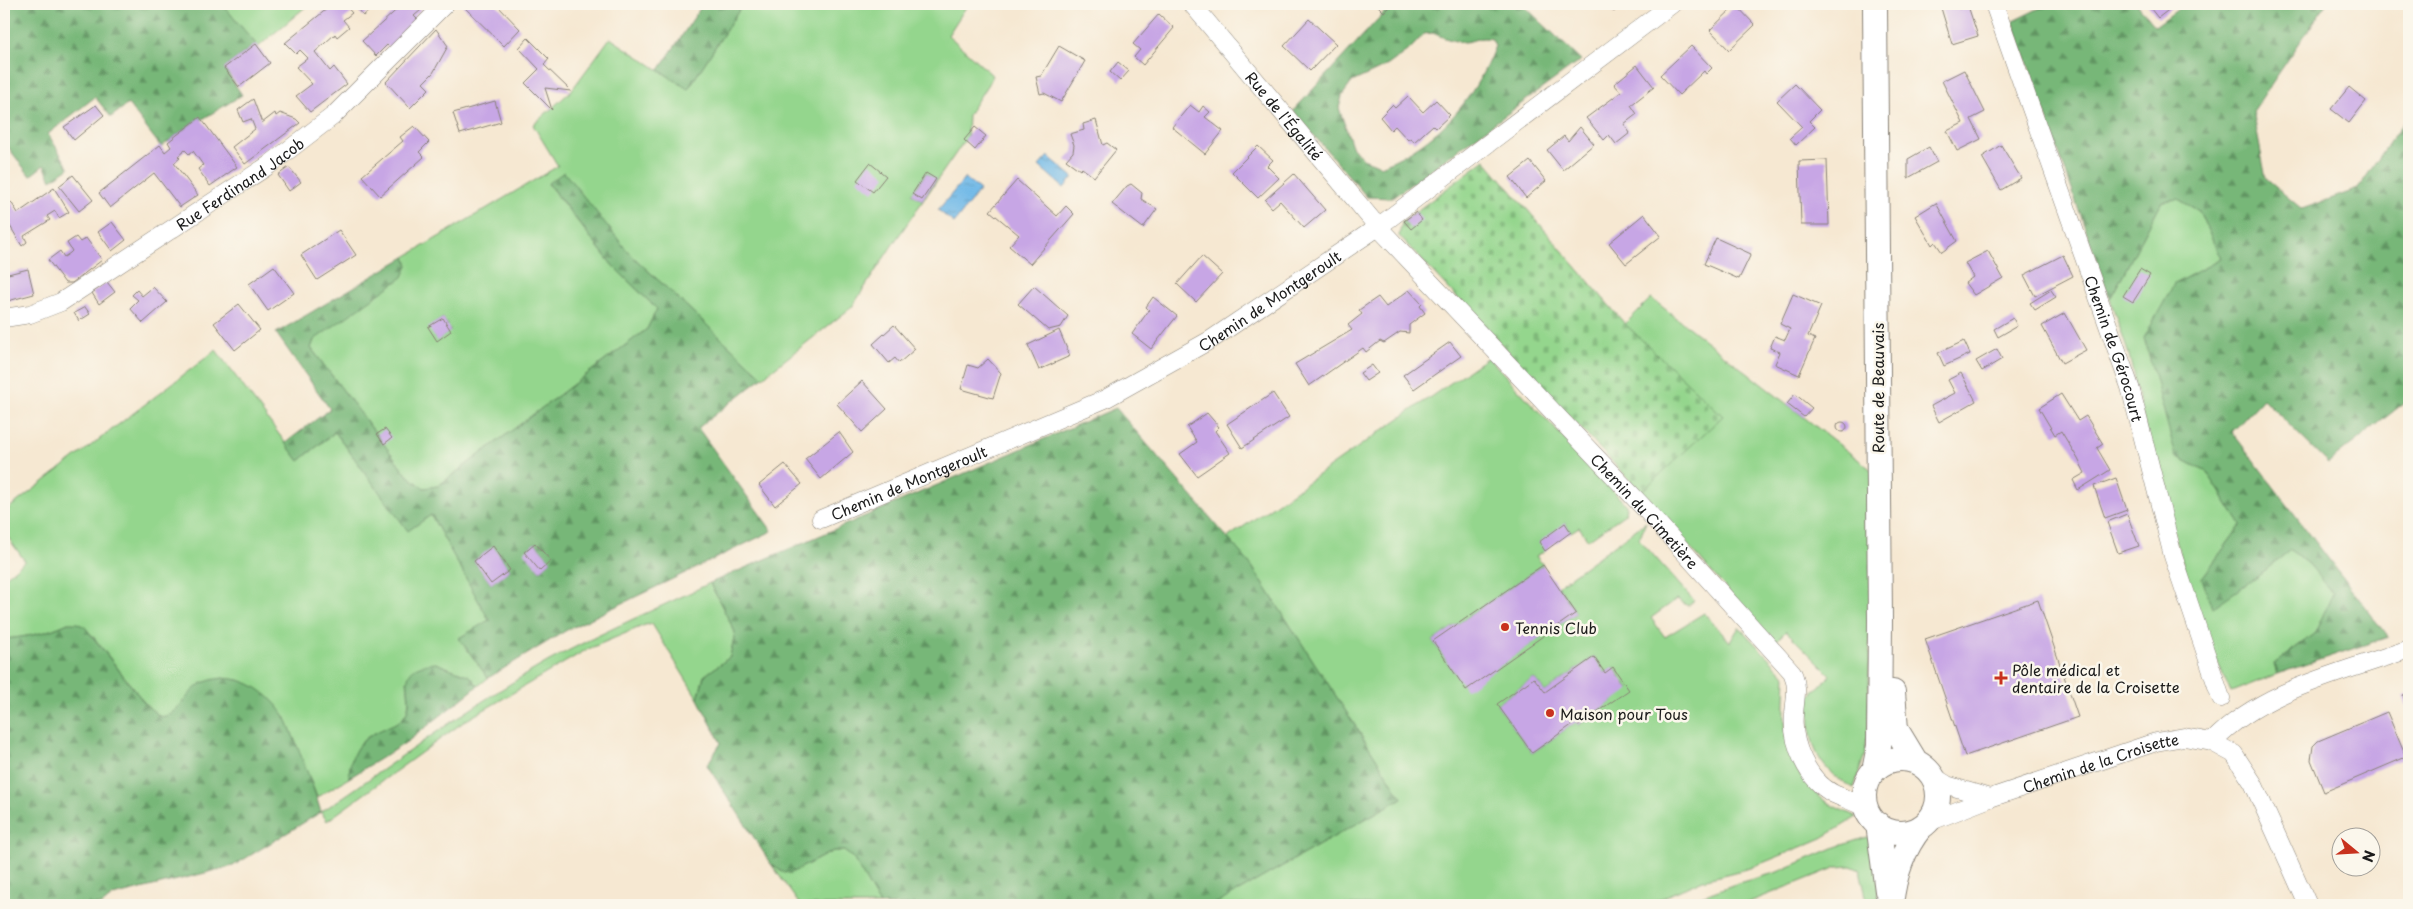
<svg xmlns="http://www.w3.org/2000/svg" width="2413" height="909" font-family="'Playpen Sans',sans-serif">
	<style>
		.green { fill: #94d68d; stroke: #587954; fill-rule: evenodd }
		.forest { fill: url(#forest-firs); stroke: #4a6a4a; fill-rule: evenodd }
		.cemetery { fill: url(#cemetery-stones); stroke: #587954 }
		.water { fill: url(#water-ripples); stroke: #456a82 }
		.building { fill: #c7a6e5 }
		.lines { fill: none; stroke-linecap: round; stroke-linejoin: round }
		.minor-casing { stroke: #898277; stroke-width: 19 }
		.secondary-casing { stroke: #898277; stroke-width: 26 }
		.minor { stroke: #fff; stroke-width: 18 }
		.secondary { stroke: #fff; stroke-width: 24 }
		.poi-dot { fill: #c8321e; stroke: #fbf7ec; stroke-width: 2 }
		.labels { text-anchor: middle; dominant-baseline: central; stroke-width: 5; stroke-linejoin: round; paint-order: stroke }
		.street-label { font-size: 15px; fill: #1c1c1c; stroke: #fbf7ec }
		.poi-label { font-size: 15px; fill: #1c1c1c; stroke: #fbf7ec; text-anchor: start }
	</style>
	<defs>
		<pattern id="forest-firs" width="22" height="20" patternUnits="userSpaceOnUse" patternTransform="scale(1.25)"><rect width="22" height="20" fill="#77b778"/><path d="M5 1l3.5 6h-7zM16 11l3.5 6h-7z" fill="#619462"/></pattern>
		<pattern id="cemetery-stones" width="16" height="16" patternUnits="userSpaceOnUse" patternTransform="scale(1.25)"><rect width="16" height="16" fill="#94d68d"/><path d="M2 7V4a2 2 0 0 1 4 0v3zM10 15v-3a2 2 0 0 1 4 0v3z" fill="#7fb779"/></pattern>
		<pattern id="water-ripples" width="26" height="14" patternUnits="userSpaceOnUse" patternTransform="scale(1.25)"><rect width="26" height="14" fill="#6eb8e7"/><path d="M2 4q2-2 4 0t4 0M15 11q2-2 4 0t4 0" fill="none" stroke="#5a95ba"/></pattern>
	</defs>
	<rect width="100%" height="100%" fill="#fbf7ec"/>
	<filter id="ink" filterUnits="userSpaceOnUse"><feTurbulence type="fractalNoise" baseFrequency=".02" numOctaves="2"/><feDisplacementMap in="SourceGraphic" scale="10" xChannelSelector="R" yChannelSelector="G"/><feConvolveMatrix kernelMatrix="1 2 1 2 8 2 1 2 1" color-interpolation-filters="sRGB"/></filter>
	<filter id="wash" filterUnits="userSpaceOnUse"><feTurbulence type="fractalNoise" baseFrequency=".0096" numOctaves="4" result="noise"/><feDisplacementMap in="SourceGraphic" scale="20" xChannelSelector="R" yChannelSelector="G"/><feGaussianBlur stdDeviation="1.12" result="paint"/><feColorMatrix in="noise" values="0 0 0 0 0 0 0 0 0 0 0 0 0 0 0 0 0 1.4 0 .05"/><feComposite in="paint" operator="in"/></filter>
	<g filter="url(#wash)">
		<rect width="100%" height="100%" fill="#f6e8d2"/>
		<!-- green -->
		<path class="green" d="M222,4H309L258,47Z
			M743,4H968L948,35L993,76L968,115L967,137L891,247L852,307L763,377L630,254L564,173L548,184L613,266L657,309L647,329L438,486L424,488L408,476L311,348L314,340L408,265L405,257L558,166L533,125L571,91L610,38L688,89ZM926,173L936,180L922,200L912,194ZM443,318L451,331L437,340L429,327Z
			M2178,199L2199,211L2221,259L2174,284L2176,456L2207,472L2241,525L2202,578L2212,607L2258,576L2290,550L2309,564L2334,593L2315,633L2274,664L2277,674L2231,692L2201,626L2149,445L2129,355L2110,299L2162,201Z
			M1651,298L1873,471L1868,726L1865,754L1854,788C1813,768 1807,738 1810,696L1830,675L1786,631L1774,643L1641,492L1625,324Z
			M216,350L299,461L335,432L408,530L431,515L490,621L459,638L488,678L478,686L470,676L407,681C408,691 410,703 407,712C397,737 352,720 349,778L317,797L285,716L239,680L222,678L202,683L175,710L167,716L161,717L147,706L92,635L68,623C47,633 27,637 4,639V578L25,561L4,532V512Z
			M1488,357L1626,505L1625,514L1588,540L1579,527L1571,532L1565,523L1545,551L1536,556L1543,565L1433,641L1466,689L1576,613L1558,586L1646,522L1639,539L1694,601L1688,606L1677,599L1651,618L1665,637L1704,613L1730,642L1739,627L1786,676C1784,722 1780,764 1820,797C1830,806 1845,811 1857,817L1822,838L1782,855L1750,868L1703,880L1646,905H1214L1402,798L1251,565L1227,538ZM1594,657L1605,673L1614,667L1629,689L1579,725L1576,722L1532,753L1497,704L1534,678L1545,692Z
			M710,583L735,632L730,657L704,676L698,699L652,624L645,625L586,650L465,721L327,821L321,812C397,761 470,705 549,661C601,632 657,609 710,583Z
			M1867,837L1870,839L1878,868V905H1868L1860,870L1851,866L1837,867L1742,905H1677L1738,883L1775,873L1833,848Z
			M833,851H844L853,858L880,905H800L771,864L782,872L791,873Z"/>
		<!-- forest -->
		<path class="forest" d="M4,4H222L256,44L224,68L242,95L201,120L199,118L161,147L128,104L111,117L95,97L48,134L69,168L51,180L44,165L30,176L4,142Z
			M703,4H743L688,89L659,70Z
			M1392,4H1522L1581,60L1392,198L1367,197L1293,111ZM1433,33C1442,37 1454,42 1464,42C1476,41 1478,36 1492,39L1495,46C1473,103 1438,142 1381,166L1363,159L1352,146L1339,108L1342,96L1352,82L1388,65L1411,48L1424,34Z
			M2048,4H2137L2155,26L2185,4H2326L2253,111L2266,179L2302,209L2358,189L2409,113V399L2328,463L2263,399L2232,432L2388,637L2277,674L2274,664L2315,633L2333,593L2309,564L2290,550L2258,576L2212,608L2202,578L2241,525L2207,472L2176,456L2144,338L2174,284L2221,259L2199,211L2178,199L2162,201L2110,299L2013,21Z
			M564,172L630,254L763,377L698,428L772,531L567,630L488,678L459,638L489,620L431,515L408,531L335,432L299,461L285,443L330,409L276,333L405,257L408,265L403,277L314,340L311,348L408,476L424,488L438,486L647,329L657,309L613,266L548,183ZM535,543L551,561L540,571L525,552ZM493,547L510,570L491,584L474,561Z
			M1116,408L1251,565L1402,798L1214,905H880L853,858L844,851H833L791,873L782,872L771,864L707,765L721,743L698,699L704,676L730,657L735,632L710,583Z
			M68,623H77L85,627L147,706L161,717C181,714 187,689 205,682C236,670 267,689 284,715C289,723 292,734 296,743C305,766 314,788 321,812L233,866L113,896L102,905H4V639C27,637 47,633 68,623Z
			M436,663L470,676L478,686L407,742L349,778C350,750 360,739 385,728C390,725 398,723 402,719C423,698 385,667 436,663Z"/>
		<!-- cemetery -->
		<path class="cemetery" d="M1485,160L1625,324L1723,416L1641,492L1399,236L1402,222Z"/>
		<!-- water -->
		<path class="water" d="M1048,156L1073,177L1064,188L1039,166Z
			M965,178L980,190L954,223L938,210Z"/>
		<g id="blocks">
			<!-- building -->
			<path class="building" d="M328,4H344L352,13L343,20L349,27L337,37L335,34L315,52L330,71L334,67L347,84L310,112L296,96L312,84L296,67L308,58L300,50L296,54L285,43L328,8Z
				M353,4H377L363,16Z
				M403,4L409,9L414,4L421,10L414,16L418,20L390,48L387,45L376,56L362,41Z
				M461,4H496L520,29L504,46Z
				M1376,4H1392L1384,12Z
				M1605,4H1622L1614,12Z
				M1955,4L1959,9L1968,6L1978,36L1952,44L1941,8Z
				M2147,4H2176L2158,18Z
				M1736,5L1755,25L1729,50L1710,30Z
				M1159,14L1174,28L1143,65L1134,57L1140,50L1133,44Z
				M1309,19L1336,44L1310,71L1284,46Z
				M436,29L448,46L433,73L423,83L429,89L410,108L386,82Z
				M528,38L549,59L544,65L571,91L545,88L552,110L525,83L539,69L519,48Z
				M256,44L270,63L239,87L224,68Z
				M1059,46L1085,61L1061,102L1044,93L1040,94L1036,77L1041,76Z
				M1691,46L1712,68L1706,74L1704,71L1679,95L1660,75Z
				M1118,62L1129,71L1120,81L1110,72Z
				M1637,65L1654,87L1631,105L1637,114L1624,124L1630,133L1616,144L1609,135L1604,140L1586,118L1621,92L1614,84Z
				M1964,70L1985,112L1971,119L1981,139L1957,151L1947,131L1963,123L1942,81Z
				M1795,84L1820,110L1809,121L1815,127L1796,145L1790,138L1802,127L1777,101Z
				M2349,87L2366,101L2349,123L2331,109Z
				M1408,96L1423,112L1436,100L1450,115L1436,128L1433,125L1414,142L1411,138L1408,140L1395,126L1391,130L1380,117L1392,105L1395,108Z
				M253,99L262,123L275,113L276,116L280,113L296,119L300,123L245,164L232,147L255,129L251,119L243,122L238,110Z
				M495,101L501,122L460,134L453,113Z
				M96,105L104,115L74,140L64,127Z
				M1190,105L1199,112L1203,106L1210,112L1205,117L1223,131L1205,154L1172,127Z
				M200,117L237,167L210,186L198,169L203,165L193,151L189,154L185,150L178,156L180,158L174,163L198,195L180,207L154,173L110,208L99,193L160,145L165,152L171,147L168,142Z
				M1096,120L1103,145L1107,143L1116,150L1094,177L1082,168L1080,170L1066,160L1073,152L1074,145L1070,134L1084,130L1083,124Z
				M414,126L429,142L419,152L424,157L380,196L362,176L403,141L400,137Z
				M975,127L986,136L975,150L964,140Z
				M1580,127L1594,144L1563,170L1547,150L1564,136L1568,141Z
				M2001,145L2021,178L2001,190L1982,157Z
				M1258,146L1273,160L1267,166L1279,178L1258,198L1232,172Z
				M1929,147L1937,162L1908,178V159Z
				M1827,160L1829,225H1801L1799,161Z
				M1530,161L1546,181L1526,198L1510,177Z
				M870,163L886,176L873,192L857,180Z
				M289,167L301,182L289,191L278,175Z
				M926,173L936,179L922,200L912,194Z
				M1294,174L1325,210L1304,228L1280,201L1272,208L1265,200Z
				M73,175L93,200L79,211L59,186Z
				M1017,180L1057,216L1066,206L1074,214L1030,264L1009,246L1019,235L990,211Z
				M1131,184L1142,193L1141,199L1157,209L1143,228L1112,204L1127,186Z
				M54,188L69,212L59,218L55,211L47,216L50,220L24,236L27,242L22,246L10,226L4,230V207L11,202L18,213Z
				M1936,203L1957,241L1942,252L1935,242L1932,245L1915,216Z
				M1416,212L1422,220L1411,229L1404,221Z
				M1644,214L1661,236L1626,264L1609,243Z
				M112,222L126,240L112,251L98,232Z
				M339,230L356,255L317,280L301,255Z
				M76,237L80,242L86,238L102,260L72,283H65L48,260L60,251L64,257L70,253L72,251L67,243Z
				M1716,238L1751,254L1739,279L1704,264Z
				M1988,251L2003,278L1974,295L1965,283L1973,277L1965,263Z
				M2063,255L2073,276L2035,296L2024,275Z
				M1202,256L1222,274L1196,302L1177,284Z
				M274,266L294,293L268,311L249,284Z
				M28,269L34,294L4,302V275Z
				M2140,269L2150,275L2133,302L2123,296Z
				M107,282L115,292L99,304L92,293Z
				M1034,286L1068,316L1061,327L1048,330L1018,304Z
				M153,287L167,302L143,323L130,308L138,300L132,295L137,290L142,296Z
				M1409,290L1422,304L1420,306L1425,313L1409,325V333L1400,332L1384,343L1380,341L1366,352L1363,348L1309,386L1295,364L1352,330L1348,325L1362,314L1359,310L1378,297L1386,307Z
				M2051,290L2056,297L2035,310L2030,303Z
				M1793,294L1821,306L1808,336L1815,339L1799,375L1775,364L1780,352L1770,348L1775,336L1785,340L1790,329L1780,324Z
				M1153,297L1177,316L1151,349L1132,334L1149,310L1146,307Z
				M239,304L260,330L235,350L214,323Z
				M85,307L90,314L79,321L74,313Z
				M2065,313L2086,350L2062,363L2042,326Z
				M443,318L451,331L437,341L428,327Z
				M2013,318L2017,326L1998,337L1994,329Z
				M894,325L915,349L899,363L895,358L889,363L873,344Z
				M1059,330L1070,356L1039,370L1028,345Z
				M1964,341L1970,354L1944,366L1938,353Z
				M1450,342L1461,356L1414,389L1403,375Z
				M1997,349L2002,359L1982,371L1976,361Z
				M988,359L1001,373L993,398L961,389L968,365L978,368Z
				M1372,365L1378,373L1366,381L1360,373Z
				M1961,373L1976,401L1939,422L1931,406L1955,393L1948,380Z
				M862,381L887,409L862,432L837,404Z
				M1273,393L1289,417L1242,448L1227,424Z
				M1795,394L1812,408L1804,417L1787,404Z
				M2061,394L2078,421L2086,416L2103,444L2097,448L2110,470L2078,490L2073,480L2085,473L2078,459L2061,431L2055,435L2039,408Z
				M1207,413L1219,427L1215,431L1230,453L1197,476L1180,454L1197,442L1187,427Z
				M1837 427a5 5 0 1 1 10 0a5 5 0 1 1-10 0Z
				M385,429L392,438L384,444L377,434Z
				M839,432L853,452L821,479L805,459Z
				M785,464L802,484L775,506L759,485Z
				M2116,478L2127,510L2105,518L2094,486Z
				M2127,514L2139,546L2118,553L2107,522Z
				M1565,523L1571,532L1545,551L1539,542Z
				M535,543L551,561L540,571L524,552Z
				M493,546L510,570L491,584L474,561Z
				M1543,565L1576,613L1466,690L1433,641Z
				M2038,600L2078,717L1965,756L1925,639Z
				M1594,657L1605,673L1613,667L1629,690L1578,725L1576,722L1532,753L1497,704L1534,678L1545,692Z
				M2409,693V713L2403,695Z
				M2387,712L2406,757L2324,792L2311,760L2313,746L2318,741Z"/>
		</g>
	</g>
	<g filter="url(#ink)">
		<use href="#blocks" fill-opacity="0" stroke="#898277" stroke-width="1"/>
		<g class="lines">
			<!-- minor casing -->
			<g class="minor-casing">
				<g id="minor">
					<path id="s1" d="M1192,4L1378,227L1646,510L1792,672C1799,686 1795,700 1794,714C1791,743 1807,780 1834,794C1845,799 1856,802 1866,808"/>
					<path id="s2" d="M1994,4L2130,387L2173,556L2221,698"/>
					<path id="s3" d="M4,318L30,314L61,302L269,165L333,116L445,4"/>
					<path id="s4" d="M821,519L1105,399L1212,339L1378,227L1672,4"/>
					<path d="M2212,742C2263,689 2342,673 2409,649"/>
					<path d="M1931,775L1947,785L1990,798"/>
					<path id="s5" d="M1926,823L1990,798L2156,742L2184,737L2212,742L2234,754L2253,783L2308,905"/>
				</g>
			</g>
			<!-- secondary casing -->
			<g class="secondary-casing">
				<path id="secondary" d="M1893,692L1896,729L1916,762
					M1864 796a37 37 0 1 1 74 0a37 37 0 1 1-74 0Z
					M1874,771L1879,746L1880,620L1875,4
					M1878,824L1887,891
					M1891,905C1894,877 1903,849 1921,827"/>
			</g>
			<!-- minor -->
			<use href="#minor" class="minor"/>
			<!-- secondary -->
			<use href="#secondary" class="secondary"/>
		</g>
	</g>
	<!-- markers -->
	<g class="poi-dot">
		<circle cx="1505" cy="627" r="5"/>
		<path d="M1998.5 670.5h5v5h5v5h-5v5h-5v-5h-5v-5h5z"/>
		<circle cx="1550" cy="713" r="5"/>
	</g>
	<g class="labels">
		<!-- street labels -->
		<g class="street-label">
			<text stroke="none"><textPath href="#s1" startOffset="145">Rue de l'Égalité</textPath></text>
			<text stroke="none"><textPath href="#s3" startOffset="274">Rue Ferdinand Jacob</textPath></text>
			<text stroke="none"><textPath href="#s4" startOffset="500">Chemin de Montgeroult</textPath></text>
			<text stroke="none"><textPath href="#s2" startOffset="365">Chemin de Gérocourt</textPath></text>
			<text transform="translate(1877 388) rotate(-90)">Route de Beauvais</text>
			<text stroke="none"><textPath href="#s4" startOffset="95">Chemin de Montgeroult</textPath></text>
			<text stroke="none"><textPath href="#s1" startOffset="680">Chemin du Cimetière</textPath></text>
			<text stroke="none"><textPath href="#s5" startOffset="185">Chemin de la Croisette</textPath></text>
		</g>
		<!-- poi labels -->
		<g class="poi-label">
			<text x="1515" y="627">Tennis Club</text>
			<text x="2012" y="669">Pôle médical et<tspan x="2012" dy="17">dentaire de la Croisette</tspan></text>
			<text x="1560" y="713">Maison pour Tous</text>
		</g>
	</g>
	<!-- margin -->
	<rect width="2413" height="909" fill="none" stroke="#fbf7ec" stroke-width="20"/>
	<!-- north arrow -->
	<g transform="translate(2356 852) rotate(108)"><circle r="24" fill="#fbf7ec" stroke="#a29f99"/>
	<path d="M0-4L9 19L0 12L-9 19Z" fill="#c8321e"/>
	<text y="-8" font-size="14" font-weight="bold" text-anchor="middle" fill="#1c1c1c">N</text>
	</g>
</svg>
